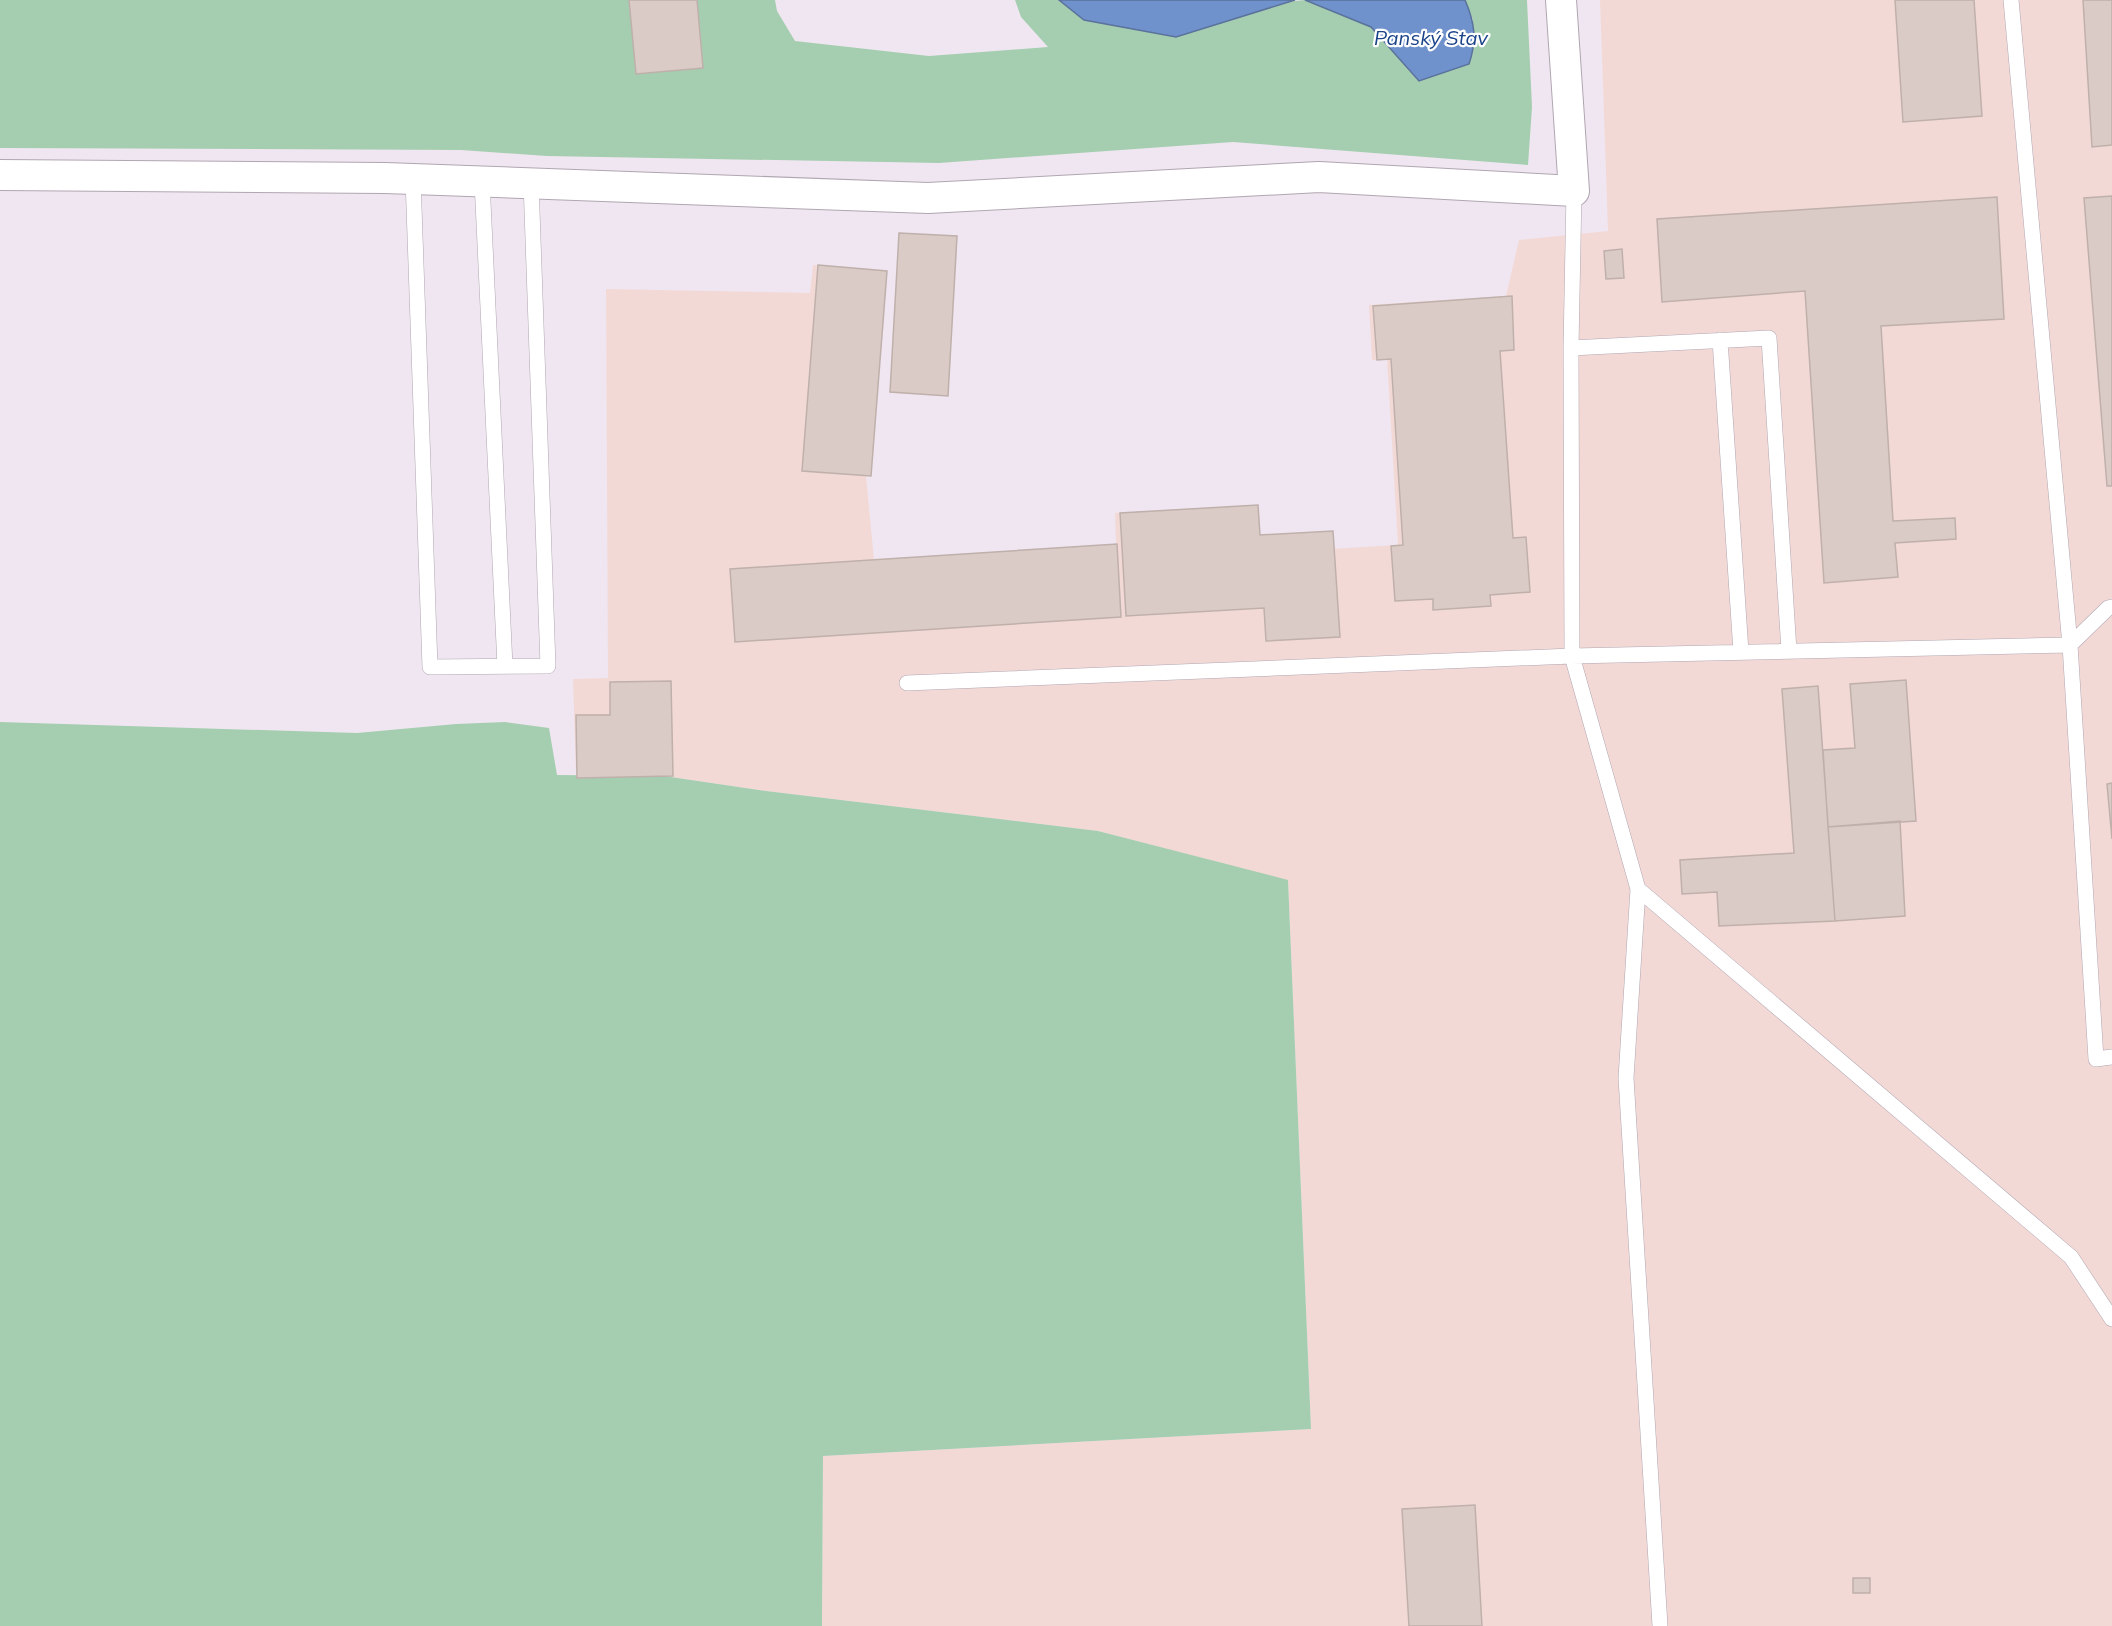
<svg xmlns="http://www.w3.org/2000/svg" width="2112" height="1626" font-family="Mulish,sans-serif">
	<style>
		.industrial { fill: #f3d9d6 }
		.green { fill: #a5ceb0 }
		.water { fill: #6f92cc; stroke: #5b729c; stroke-width: 1.5 }
		.building { fill: #dbcbc6; stroke: #bfb0ab; stroke-width: 1.5 }
		.lines { fill: none; stroke-linecap: round; stroke-linejoin: round }
		.service-casing { stroke: #b0a6b1; stroke-width: 16 }
		.minor-casing { stroke: #b0a6b1; stroke-width: 32 }
		.service { stroke: #fff; stroke-width: 15 }
		.minor { stroke: #fff; stroke-width: 30 }
		.labels { text-anchor: middle; dominant-baseline: central; stroke-width: 4.5; stroke-linejoin: round; paint-order: stroke }
		.water-label { font-size: 20px; font-style: italic; fill: #1a4389; stroke: #fff }
	</style>
	<rect width="100%" height="100%" fill="#f0e6f1"/>
	<!-- industrial -->
	<path class="industrial" d="M1600,0H2112V1626H822L823,1456L1311,1429L1288,881L1098,831L766,791L664,776L576,775L573,679L608,678L606,289L810,293L813,265L876,270L866,476L874,560L1116,544L1115,513L1252,505L1255,535L1328,531L1330,549L1398,545L1387,359L1372,360L1369,305L1506,296L1519,240L1608,231Z"/>
	<!-- green -->
	<path class="green" d="M0,0H775L777,11L795,41L929,56L1048,47L1021,17L1015,0H1059L1084,20L1305,0L1371,27L1419,81L1473,20L1465,0H1527L1532,107L1528,165L1233,142L939,163L547,156L461,150L0,148Z
		M0,722L357,733L456,724L505,722L549,728L557,775L664,776L766,791L1098,831L1288,880L1311,1429L823,1456L822,1626H0Z"/>
	<!-- water -->
	<path class="water" d="M1059,0H1295L1176,37L1084,20Z
		M1305,0H1465C1475,23 1477,40 1469,64L1419,81L1371,27Z"/>
	<!-- building -->
	<path class="building" d="M629,0H697L703,68L636,74Z
		M1895,0H1974L1982,116L1903,122Z
		M2083,0H2112V145L2092,147Z
		M2112,196V486H2107L2084,198Z
		M1997,197L2004,319L1881,326L1893,521L1955,518L1956,539L1895,543L1898,577L1824,583L1805,291L1662,302L1657,219Z
		M899,233L957,236L948,396L890,392Z
		M1622,249L1624,278L1606,279L1604,251Z
		M818,265L887,271L871,476L802,471Z
		M1512,296L1514,350L1500,351L1513,538L1526,537L1530,592L1490,595L1491,606L1433,610V599L1395,601L1391,546L1403,545L1391,359L1377,360L1373,306Z
		M1258,505L1260,535L1333,531L1340,637L1266,641L1264,608L1126,616L1120,513Z
		M1117,544L1121,617L735,642L730,569Z
		M1906,680L1916,821L1828,827L1823,750L1855,748L1850,684Z
		M671,681L673,776L577,778L576,715H610V682Z
		M1818,686L1835,921L1719,926L1717,892L1682,894L1680,860L1794,853L1782,689Z
		M2112,783V839L2107,784Z
		M1900,821L1905,916L1835,921L1828,827Z
		M1475,1505L1482,1626H1409L1402,1509Z
		M1853,1578H1870V1593H1853Z"/>
	<g class="lines">
		<!-- service casing -->
		<g class="service-casing">
			<path id="service" d="M2011,0L2070,645L2108,608L2112,607
				M413,178L430,667L548,666L531,182
				M482,181L505,666
				M1574,191L1571,348L1572,656L1638,889L2071,1257L2112,1319
				M1720,340L1741,652
				M1571,348L1769,338L1789,651
				M907,683L1572,656L2070,645L2096,1059L2112,1057
				M1638,889L1626,1078L1660,1626"/>
		</g>
		<!-- minor casing -->
		<g class="minor-casing">
			<path id="minor" d="M0,175L385,178L928,198L1319,177L1574,191L1561,0"/>
		</g>
		<!-- service -->
		<use href="#service" class="service"/>
		<!-- minor -->
		<use href="#minor" class="minor"/>
	</g>
	<g class="labels">
		<!-- water labels -->
		<g class="water-label">
			<text x="1431" y="37">Panský Stav</text>
		</g>
	</g>
</svg>
